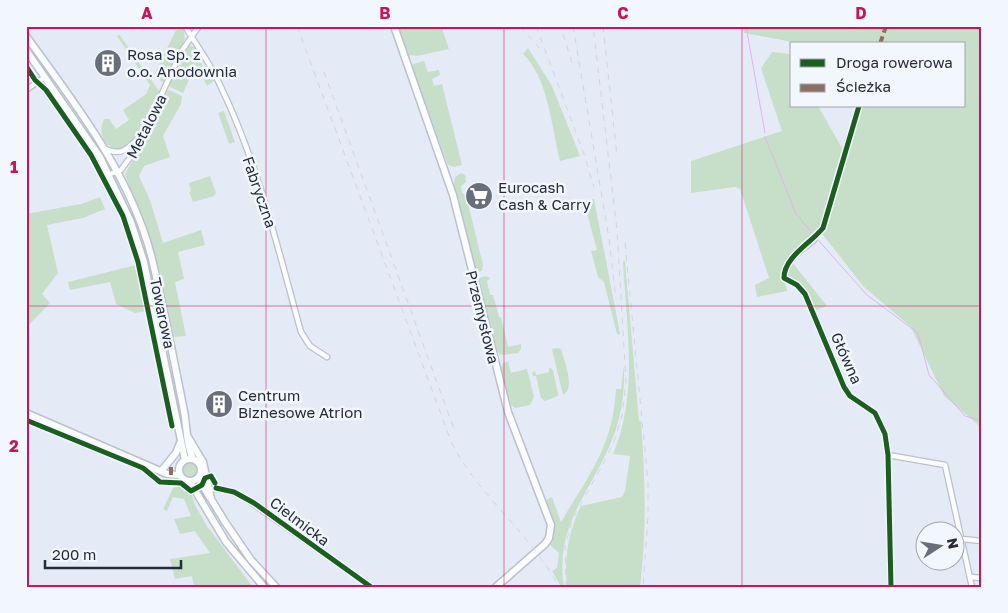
<svg xmlns="http://www.w3.org/2000/svg" width="1008" height="613" font-family="'Golos Text',sans-serif">
	<style>
		.green { fill: #c7dfc9 }
		.lines { fill: none; stroke-linecap: round; stroke-linejoin: round }
		.stream { stroke: #ddb6ee; stroke-width: 1 }
		.street-casing { stroke: #bbc1cc; stroke-width: 7 }
		.secondary-casing { stroke: #bbc1cc; stroke-width: 9 }
		.street { stroke: #fbfcfe; stroke-width: 4.5 }
		.secondary { stroke: #fbfcfe; stroke-width: 6 }
		.rail { stroke: #d3d5d8; stroke-width: 1; stroke-dasharray: 6 6; stroke-linecap: butt }
		.quiet { stroke: #8d6e63; stroke-width: 4; stroke-dasharray: 8 4; stroke-linecap: butt }
		.cycleway-casing { stroke: #f2f6fd; stroke-width: 8 }
		.cycleway { stroke: #1b5e20; stroke-width: 5 }
		.grid { fill: none; stroke: #c2185b; stroke-width: 1; stroke-opacity: 0.55 }
		.labels { text-anchor: middle; dominant-baseline: central; stroke-width: 5; stroke-linejoin: round; paint-order: stroke }
		.poi-label { font-size: 15px; fill: #242c39; stroke: #f2f6fd; text-anchor: start }
		.street-label { font-size: 15px; fill: #242c39; stroke: #f2f6fd }
		.neatline { fill: none; stroke: #c2185b; stroke-width: 2 }
		.grid-label { font-size: 16px; text-anchor: middle; font-weight: bold; fill: #c2185b }
	</style>
	<rect width="100%" height="100%" fill="#e5ebf6"/>
	<!-- green -->
	<path class="green" d="M176,26H183L185,39L165,81L161,82L155,73L177,28Z
		M397,26H445L442,28L449,49L417,56L408,55Z
		M743,26H982V428L944,396L911,327L863,286L820,231L816,243L792,262L827,306L816,310C808,295 803,280 784,278L787,291L757,297L755,285L769,278L740,189L735,187L691,193V161L782,131L761,68L772,52L789,54L792,59V106H818L842,148L856,106H964V44H803L744,33Z
		M119,34L159,91C159,108 136,148 117,150C102,144 98,133 104,119H109L116,129L129,120L123,110L146,94L150,85L117,36Z
		M189,46L196,47L198,50L194,53L214,81L207,86L196,65L183,93L170,87L169,84Z
		M528,48L552,86L580,156L560,161C552,129 548,77 523,54Z
		M424,61L428,72L439,70L440,75L432,79L434,86L442,84L462,165L454,167L448,165L413,72V64Z
		M169,90L182,96L181,104L163,136L170,157L144,166L139,176L150,200L163,243L201,230L205,245L178,252L184,279L175,282L186,336L172,337L149,240L125,174L154,122L167,91Z
		M224,111L235,142L229,144L218,113Z
		M461,173L465,175L466,182L461,186L462,193L466,195L483,265L482,271L479,272L475,270L454,183L455,177Z
		M210,176L216,193L214,196L193,202L189,192L191,191L189,183Z
		M100,197L105,209L83,218L47,225L58,273L42,294L50,303L26,328V214L81,204Z
		M594,199L618,323L620,334H617L604,282L598,277L591,251L597,250L584,202Z
		M623,261H625L639,421H641C645,477 647,531 640,587H567C564,558 568,532 581,506L622,497L625,491L630,456L613,454C639,394 626,325 623,261Z
		M136,265L146,311L135,313L116,304L110,282L70,290L68,282Z
		M486,276L490,278L487,281L490,295H493L499,317H501L508,347L521,344V349L518,353L501,355L495,349L478,282L479,278Z
		M557,348L561,349C564,361 576,388 563,395L552,349Z
		M519,358L508,362L511,373L527,369L534,397L530,405L515,408L511,405L500,370L503,363Z
		M624,365C625,391 622,416 612,440C591,493 554,524 564,587H561L552,571L557,568L559,553L550,545L555,528L546,500L552,497L561,522C589,475 613,446 616,389H621Z
		M549,367L553,370L558,394V396L545,401L541,398L536,376H533L532,373L535,371L536,375L549,372Z
		M182 470a8 8 0 1 1 16 0a8 8 0 1 1-16 0Z
		M181,486L191,492L195,505L207,526L253,587H194L192,576L175,579L170,559L210,553L195,531L180,534L174,519L191,516L184,499L173,497L167,511L163,509L173,488Z"/>
	<g class="lines">
		<!-- stream -->
		<path class="stream" d="M746,26L765,133
			M765,137L796,214L814,235
			M818,240L867,295L918,333L929,375L965,416L982,421"/>
		<!-- street casing -->
		<g class="street-casing">
			<path id="street" d="M185,26C197,46 211,65 220,85C258,163 278,249 301,332L310,346L327,357
				M26,90L45,77
				M104,148C122,158 129,147 142,135
				M110,174L121,170L137,148L181,52L199,26
				M814,240C801,251 784,260 784,278L797,285L805,294L844,387L850,396L875,413L885,434L888,455L891,587
				M888,455L945,465L972,587
				M209,489H224L242,496L371,587
				M962,539L982,541
				M970,577L982,578"/>
		</g>
		<!-- secondary casing -->
		<g class="secondary-casing">
			<path id="secondary" d="M394,26L453,195L508,412L551,525L549,538L545,544L496,587
				M26,36C76,105 131,175 152,259C164,309 174,361 184,411C187,427 186,445 193,459
				M26,50L100,157L131,222L144,262L185,460
				M26,413L167,474L179,475
				M188,437L203,462L211,499L225,522L251,560L276,587
				M179 470a11 11 0 1 1 22 0a11 11 0 1 1-22 0Z
				M162,470L176,453L180,443
				M198,478L210,498
				M190,482L226,542L264,587"/>
		</g>
		<!-- street -->
		<use href="#street" class="street"/>
		<!-- secondary -->
		<use href="#secondary" class="secondary"/>
		<!-- rail -->
		<path class="rail" d="M297,26L452,444C480,497 531,534 559,587
			M520,26L541,50
			M536,26L584,154L594,187
			M573,26L609,238L616,299
			M603,26L617,156
			M563,34L574,69
			M324,72L455,432
			M625,243L648,482V517L643,587
			M566,587L565,547L572,520L603,464L615,439L622,415L626,382L617,230L593,26"/>
		<!-- quiet -->
		<path class="quiet" d="M880,44L886,26
			M171,467V476"/>
		<!-- cycleway casing -->
		<g class="cycleway-casing">
			<path id="cycleway" d="M26,66L35,80L46,90L91,155L123,216L138,262L172,426
				M859,106L823,228C810,244 784,257 784,278L797,285L805,294L844,387L850,396L875,413L885,434L888,455L891,587
				M26,420L143,468L160,482L181,483L191,491L202,485L205,478L211,476L215,483
				M216,488L234,492L254,503L371,587"/>
		</g>
		<!-- cycleway -->
		<use href="#cycleway" class="cycleway"/>
	</g>
	<!-- grid -->
	<path class="grid" d="M266,26V587M504,26V587M742,26V587M26,306H982"/>
	<!-- icons -->
	<defs>
		<g id="building-disc" transform="scale(1.4375)"><circle r="9.5" fill="#686f7b" stroke="#f2f6fd"/><path d="M-4-6H4V6H1V3H-1V6H-4ZM-2.5-4.3h1.7v1.8h-1.7ZM.8-4.3h1.7v1.8H.8ZM-2.5-1h1.7V.8h-1.7ZM.8-1h1.7V.8H.8Z" fill="#fff"/></g>
		<g id="supermarket-disc" transform="scale(1.4375)"><circle r="9.5" fill="#686f7b" stroke="#f2f6fd"/><path d="M-6-5.5h2.5l.6 2H6L4.5 2H-2.5L-4.4-4H-6ZM-1.5 3.2a1.3 1.3 0 1 0 .1 0ZM3 3.2a1.3 1.3 0 1 0 .1 0Z" fill="#fff"/></g>
	</defs>
	<g fill-rule="evenodd">
		<use href="#building-disc" x="108" y="63"/>
		<use href="#supermarket-disc" x="479" y="196"/>
		<use href="#building-disc" x="219" y="404"/>
	</g>
	<g class="labels">
		<!-- poi labels -->
		<g class="poi-label">
			<text x="127" y="54">Rosa Sp. z<tspan x="127" dy="17">o.o. Anodownia</tspan></text>
			<text x="498" y="187">Eurocash<tspan x="498" dy="17">Cash &amp; Carry</tspan></text>
			<text x="238" y="395">Centrum<tspan x="238" dy="17">Biznesowe Atrion</tspan></text>
		</g>
		<!-- street labels -->
		<g class="street-label">
			<text transform="translate(146 126) rotate(-63)">Metalowa</text>
			<text transform="translate(260 192) rotate(71)">Fabryczna</text>
			<text transform="translate(163 313) rotate(78)">Towarowa</text>
			<text transform="translate(483 317) rotate(76)">Przemysłowa</text>
			<text transform="translate(847 358) rotate(66)">Główna</text>
			<text transform="translate(300 521) rotate(37)">Cielmicka</text>
		</g>
	</g>
	<!-- border -->
	<rect width="1008" height="613" fill="none" stroke="#f2f6fd" stroke-width="55"/>
	<!-- legend -->
	<rect x="790" y="42" width="175" height="65" fill="#f2f6fd" stroke="#a0a5af"/>
	<rect x="800" y="59" width="25" height="8" fill="#1b5e20" stroke="#a0a5af"/>
	<text x="836" y="68" font-size="15" fill="#242c39">Droga rowerowa</text>
	<rect x="800" y="84" width="25" height="8" fill="#8d6e63" stroke="#a0a5af"/>
	<text x="836" y="92" font-size="15" fill="#242c39">Ścieżka</text>
	<!-- north arrow -->
	<g transform="translate(940 546) rotate(78)"><circle r="24" fill="#f2f6fd" stroke="#a0a5af"/>
	<path d="M0-4L9 19L0 12L-9 19Z" fill="#686f7b"/>
	<text y="-8" font-size="14" font-weight="bold" text-anchor="middle" fill="#242c39">N</text>
	</g>
	<!-- scale -->
	<path d="M45 560v8h136v-8" fill="none" stroke="#242c39" stroke-width="2.5"/>
	<text x="52" y="560" font-size="15" fill="#242c39" stroke="#f2f6fd" stroke-width="4" paint-order="stroke">200 m</text>
	<rect x="28" y="28" width="952" height="558" class="neatline"/>
	<g class="grid-label">
		<text x="147" y="19">A</text>
		<text x="385" y="19">B</text>
		<text x="623" y="19">C</text>
		<text x="861" y="19">D</text>
		<text x="14" y="173">1</text>
		<text x="14" y="452">2</text>
	</g>
</svg>
